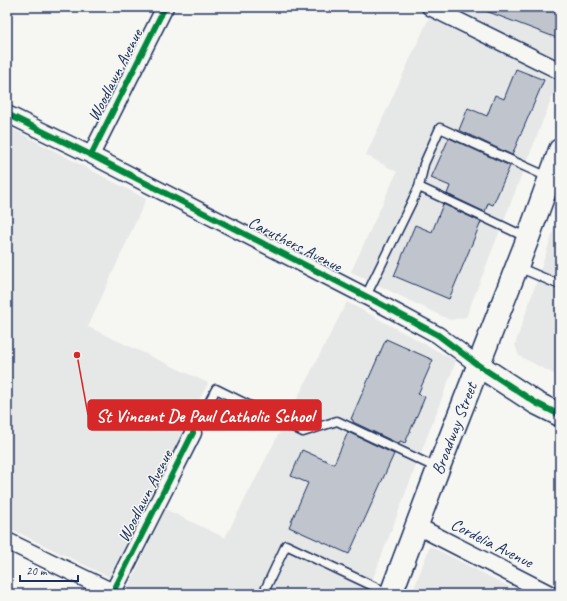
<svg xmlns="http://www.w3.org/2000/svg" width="567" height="601" font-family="Caveat,sans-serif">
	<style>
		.built { fill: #e6e7e7 }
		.building { fill: #c0c4cd; stroke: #1b2f5e }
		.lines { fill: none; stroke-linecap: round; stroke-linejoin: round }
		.lane-casing { stroke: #1b2f5e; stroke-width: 11 }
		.street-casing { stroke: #1b2f5e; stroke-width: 19 }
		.secondary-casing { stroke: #1b2f5e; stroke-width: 25 }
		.lane { stroke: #f6f6f2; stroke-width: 8 }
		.street { stroke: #f6f6f2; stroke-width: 16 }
		.secondary { stroke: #f6f6f2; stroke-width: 22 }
		.cycleway-casing { stroke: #f6f6f2; stroke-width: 8 }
		.cycleway { stroke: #00873e; stroke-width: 6 }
		.labels { text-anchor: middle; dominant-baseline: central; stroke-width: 3; stroke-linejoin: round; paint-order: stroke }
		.street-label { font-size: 17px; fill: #1b2f5e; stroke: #f6f6f2 }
		.leader { fill: none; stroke: #d62828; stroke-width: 1.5 }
		.callout-dot { fill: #d62828; stroke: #f6f6f2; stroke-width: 1.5 }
		.callout { fill: #d62828; stroke: #d62828; stroke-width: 1.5 }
		.callout-label { font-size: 18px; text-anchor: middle; font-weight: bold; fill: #fff }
	</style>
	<rect width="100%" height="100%" fill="#f6f6f2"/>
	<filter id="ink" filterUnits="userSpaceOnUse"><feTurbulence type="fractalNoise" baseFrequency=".025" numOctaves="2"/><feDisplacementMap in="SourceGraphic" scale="8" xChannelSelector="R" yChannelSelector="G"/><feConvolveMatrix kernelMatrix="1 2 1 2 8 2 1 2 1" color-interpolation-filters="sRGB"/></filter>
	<g filter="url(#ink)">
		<!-- built -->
		<path class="built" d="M434,7H560V77L466,317L450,320L351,272L397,172L366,155Z
			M7,126L146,199L88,327L208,383L109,577L7,527Z
			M560,212V377L519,356L515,345Z
			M347,302L456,361L367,594H141L128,588L165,509L225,538Z
			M430,546L523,594H412Z"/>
		<!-- building -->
		<path class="building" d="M479,7H560V30L557,38L478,8Z
			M516,69L544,80L512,155L459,130L468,108L487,116L495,95L504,99Z
			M449,138L510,166L493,205L488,203L485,212L447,194L450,186L431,178Z
			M443,204L481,222L449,299L394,276L415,225L432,232Z
			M386,339L433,360L418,394L425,397L405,443L400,441L399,444L353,422V420L351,419Z
			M348,432L394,454L349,554L289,527L308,483L291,476L302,450L334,464Z"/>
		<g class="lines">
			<!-- lane casing -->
			<g class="lane-casing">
				<path id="lane" d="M419,187L424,164L440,128L548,177
					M518,267L560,285
					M366,296L419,187L528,238
					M193,433L216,389L303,432L337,421L437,468
					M263,594L286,545L390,594"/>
			</g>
			<!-- street casing -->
			<g class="street-casing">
				<path id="street" d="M430,7L560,71
					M7,114L91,155L377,302L438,335L478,365
					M91,155L165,7
					M417,526L550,594
					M7,541L117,594
					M112,594L193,433"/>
			</g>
			<!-- secondary casing -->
			<g class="secondary-casing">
				<g id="secondary">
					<path d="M478,365L536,403L560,415"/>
					<path id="s1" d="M391,594L438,469L528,238L560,150"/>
				</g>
			</g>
			<!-- lane -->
			<use href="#lane" class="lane"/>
			<!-- street -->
			<use href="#street" class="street"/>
			<!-- secondary -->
			<use href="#secondary" class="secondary"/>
			<!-- cycleway casing -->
			<g class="cycleway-casing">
				<path id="cycleway" d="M7,114L91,155L377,302L438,335L478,365L536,403L560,415
					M91,155L165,7
					M112,594L193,433"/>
			</g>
			<!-- cycleway -->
			<use href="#cycleway" class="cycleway"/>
		</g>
	</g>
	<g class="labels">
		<!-- street labels -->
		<g class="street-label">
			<text transform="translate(115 75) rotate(-63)">Woodlawn Avenue</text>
			<text transform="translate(295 244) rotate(27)">Caruthers Avenue</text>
			<text stroke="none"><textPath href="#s1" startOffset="177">Broadway Street</textPath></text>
			<text transform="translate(145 496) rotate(-63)">Woodlawn Avenue</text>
			<text transform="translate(492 543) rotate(27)">Cordelia Avenue</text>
		</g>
	</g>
	<!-- callouts -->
	<path class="leader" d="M77 355L88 415"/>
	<circle class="callout-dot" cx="77" cy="355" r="4"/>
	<rect class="callout" x="88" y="400" width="233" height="30" rx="4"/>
	<g class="callout-label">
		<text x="205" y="422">St Vincent De Paul Catholic School</text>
	</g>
	<!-- margin -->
	<rect width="567" height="601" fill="none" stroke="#f6f6f2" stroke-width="24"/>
	<rect x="12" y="12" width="543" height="577" fill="none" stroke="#1b2f5e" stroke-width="1.5" filter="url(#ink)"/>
	<!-- scale -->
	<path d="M20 575v6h58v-6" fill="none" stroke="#1b2f5e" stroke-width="2"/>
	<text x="26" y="575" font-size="12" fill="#1b2f5e" stroke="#f6f6f2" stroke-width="3" paint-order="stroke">20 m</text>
</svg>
